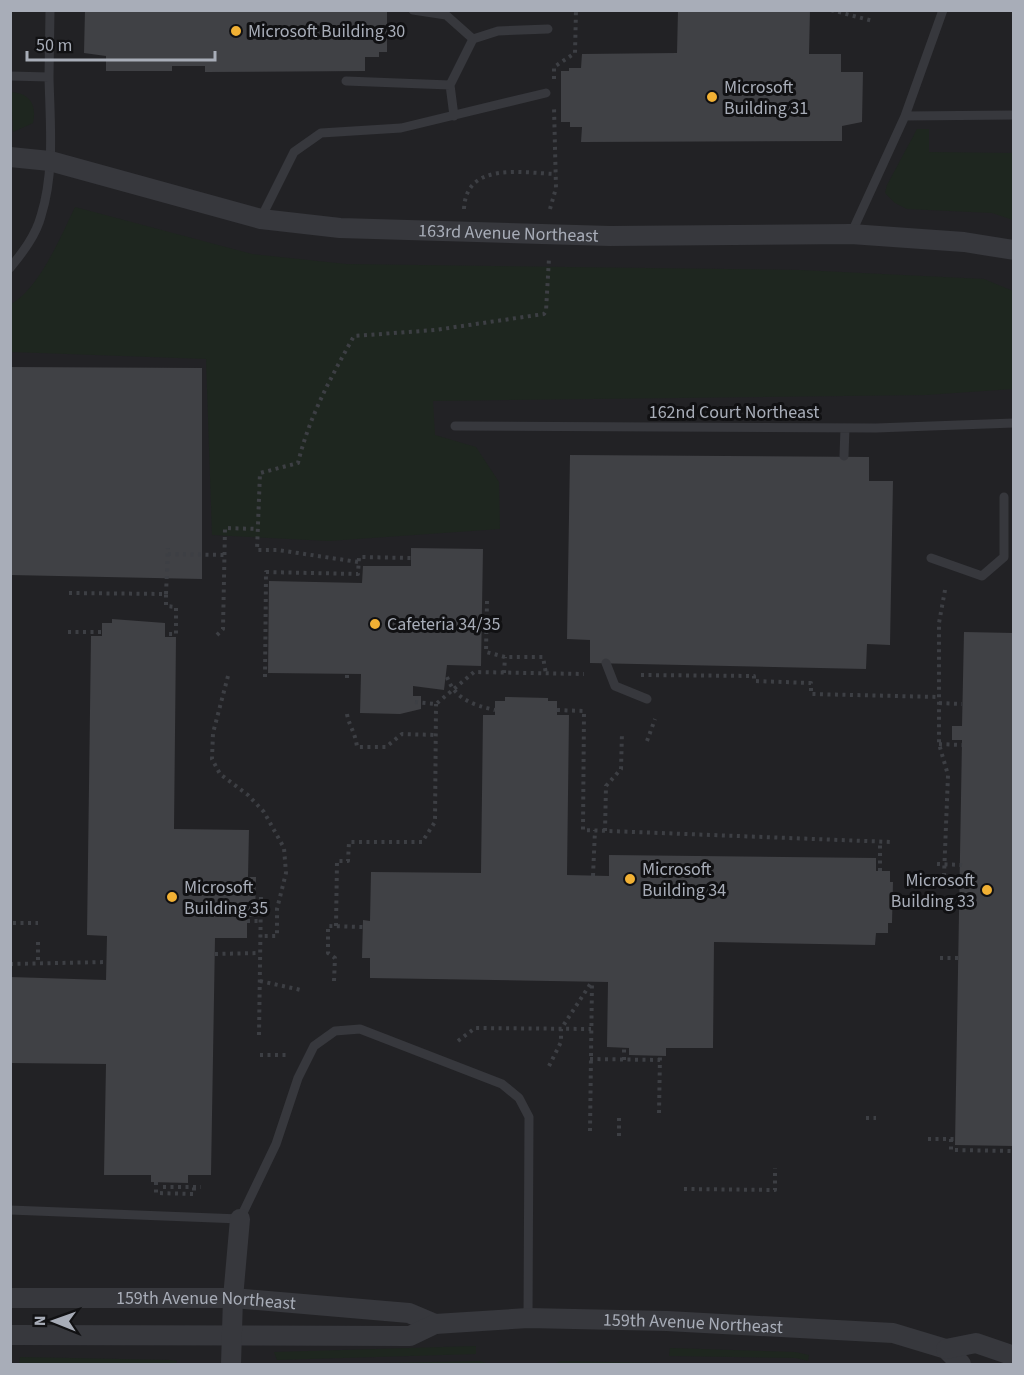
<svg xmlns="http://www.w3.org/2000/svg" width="1024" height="1375" font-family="'Source Sans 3',sans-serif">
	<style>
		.built { fill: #222225 }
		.green { fill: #1e261f }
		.building { fill: #404145 }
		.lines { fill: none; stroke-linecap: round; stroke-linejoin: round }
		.path { stroke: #3d3f44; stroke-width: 4; stroke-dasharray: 3 4.5; stroke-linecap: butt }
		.lane { stroke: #37383d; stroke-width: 9 }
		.street { stroke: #37383d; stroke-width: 20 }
		.poi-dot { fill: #f2b134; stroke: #111113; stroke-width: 2 }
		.labels { text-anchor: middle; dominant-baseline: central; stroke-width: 6; stroke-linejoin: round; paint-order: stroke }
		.poi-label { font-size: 18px; fill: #a8adb8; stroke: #111113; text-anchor: start }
		.street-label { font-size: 18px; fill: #a8adb8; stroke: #111113 }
	</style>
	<rect width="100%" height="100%" fill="#161618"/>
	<!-- built -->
	<path class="built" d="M11,11H1013V1364H11Z"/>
	<!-- green -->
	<path class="green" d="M11,92C30,93 37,105 33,123L13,132Z
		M917,129H929V152L1013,153V220L992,213L907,209L895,203L885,193L887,185Z
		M75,207L252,254L346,264L801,270L984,279L1013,291V389L926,395L433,401L435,435L476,447L499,482L500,529L329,541L212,535L206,359L11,352V304C39,289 61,236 75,207Z
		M476,1346V1354L277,1360L274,1352Z
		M670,1348L795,1352L809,1355L808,1361L796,1358L669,1356Z
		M20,1357L170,1360L177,1361L176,1364H19Z
		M480,1361L489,1364H335Z
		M561,1361L659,1363L658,1364H554Z"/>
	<!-- building -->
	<path class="building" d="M85,10H387V52H379V57H365V71L205,72V66H172V71H106V56L84,53Z
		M678,10H810L809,54H841V72H863L862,122L842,126V141L581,142L582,127H570V122H561V71H569V68H581L582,54L677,53Z
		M10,367L202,368V579L10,575Z
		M570,455L869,457V481H893L890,645L867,644L866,669L590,663V640L567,639Z
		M411,548L483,549L481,666L447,665L444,690L413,686V696H421V709L400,714L360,713L361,674L268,673L269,581L362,583L363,566H411Z
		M112,619L165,623V637H176L174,829L249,830L248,877H256L255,917H247V938H215L211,1175H188V1183L151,1182V1175H104L106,1064L10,1063V977L106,980L107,936L87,935L91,636H102V623H112Z
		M964,632L1014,633V1146L955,1145L962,740H952V726H962Z
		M505,697L548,698V701H557V715H569L567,875L609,876V855L876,858V871H890V882H893L892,923H888V933H876L875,945L714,942L713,1048H666V1056L629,1055V1048L607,1047L608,982L370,978V958H362L363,920L370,921L371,872L481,873L483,715H495V701H505Z"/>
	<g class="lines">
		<!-- path -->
		<path class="path" d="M831,10L873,21
			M554,79V67L575,53L576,10
			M464,209C466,161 522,173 556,174
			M550,209L556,188L554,107
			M168,554L224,555
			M358,562L278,550H257L260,473L298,463C309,417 331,377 354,336L435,330L544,314L546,311L549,258
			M69,593L166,594V606L176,607V634H165
			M166,594L168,548
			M487,601L486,652L505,657H543L546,674
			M68,632H103
			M217,635L223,629L225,528L258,529
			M504,673L505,657
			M641,675L754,676V681L811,683V694L939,697
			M228,676L213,733L212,759L220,774L248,795L264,812L284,848L286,873L277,909V936H260
			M265,677L266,572L358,574L359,557L411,558
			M447,677C455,699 473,705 495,710
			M347,678V674
			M415,702L436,704L474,672L584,674
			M939,703L962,704
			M557,710L584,711L583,830L891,842
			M347,714C349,726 355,731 357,747H386L402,734L436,735
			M647,741L655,719
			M939,744L962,745
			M605,831L606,786L621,769L622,732
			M937,864L962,865
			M880,871V841
			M593,876L595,830
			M944,876L948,775L939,744V623L945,590
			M247,921H260
			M13,923H38
			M336,926L337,861H348L349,842H422L435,822L436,704
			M38,942V964
			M215,954L260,953
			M940,958H959
			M10,964L106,962
			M260,981L301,990
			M334,981L335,958L328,953V926L363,927
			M259,1035L261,894
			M458,1041L475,1028L591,1029
			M260,1055H287
			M590,1059L660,1060
			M624,1060V1048
			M549,1066L561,1042V1029L591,983
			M659,1113L660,1056
			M866,1118H876
			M590,1131L592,982
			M619,1136V1117
			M928,1139H956
			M951,1139V1150L1014,1151
			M156,1182V1193L194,1194V1187
			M163,1187H201
			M684,1189L775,1190V1168"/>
		<!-- lane -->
		<path class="lane" d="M413,10L446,15L473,39
			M10,76L49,77C50,122 55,172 41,216C36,235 23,252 10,268
			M49,77L50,10
			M346,81L450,85
			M454,116L450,85L473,39L498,31L548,29
			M905,116L1014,115
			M261,218L294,152L321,133L401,128L546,93
			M851,234L905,116L943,10
			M455,426L876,428L1014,423
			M844,456L845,428
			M931,558L982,576L1004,557V497
			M606,663L615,686L647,699
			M10,1210L240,1219L276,1144L298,1078L314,1046L335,1031L360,1029L502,1084L519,1098L529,1117L528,1318"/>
		<!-- street -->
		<g class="street">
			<path id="s1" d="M10,157L50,161L261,219L340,228L610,236L851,234L964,242L1014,250"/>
			<path id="s2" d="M10,1298H233L409,1313L435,1324"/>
			<path id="s3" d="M10,1335L410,1336L435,1324L528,1318L667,1321L893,1333L946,1349L961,1364"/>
			<path d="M946,1349L976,1343L1014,1356"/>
			<path d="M231,1364L233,1298L240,1219"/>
		</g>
	</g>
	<!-- markers -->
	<g class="poi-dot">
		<circle cx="236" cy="31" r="6"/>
		<circle cx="712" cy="97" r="6"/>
		<circle cx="375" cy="624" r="6"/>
		<circle cx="630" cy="879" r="6"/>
		<circle cx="987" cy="890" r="6"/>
		<circle cx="172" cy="897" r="6"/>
	</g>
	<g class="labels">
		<!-- poi labels -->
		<g class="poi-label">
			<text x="248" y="31">Microsoft Building 30</text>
			<text x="724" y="87">Microsoft<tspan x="724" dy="21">Building 31</tspan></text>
			<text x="387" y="624">Cafeteria 34/35</text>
			<text x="642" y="869">Microsoft<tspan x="642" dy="21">Building 34</tspan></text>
			<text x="975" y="880" text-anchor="end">Microsoft<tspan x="975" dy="21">Building 33</tspan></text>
			<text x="184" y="887">Microsoft<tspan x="184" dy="21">Building 35</tspan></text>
		</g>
		<!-- street labels -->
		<g class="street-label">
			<text stroke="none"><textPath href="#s1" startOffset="507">163rd Avenue Northeast</textPath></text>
			<text x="734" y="412">162nd Court Northeast</text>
			<text stroke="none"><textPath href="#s2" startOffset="196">159th Avenue Northeast</textPath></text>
			<text stroke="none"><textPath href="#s3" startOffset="686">159th Avenue Northeast</textPath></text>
		</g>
	</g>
	<!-- border -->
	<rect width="1024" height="1375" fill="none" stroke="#a8adb8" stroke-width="24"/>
	<!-- north arrow -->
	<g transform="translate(54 1321) rotate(271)" stroke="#111113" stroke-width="4.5" paint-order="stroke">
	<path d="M0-4.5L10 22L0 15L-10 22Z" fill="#a8adb8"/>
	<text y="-9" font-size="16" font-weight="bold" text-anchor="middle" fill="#a8adb8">N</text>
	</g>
	<!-- scale -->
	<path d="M27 51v9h188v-9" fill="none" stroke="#a8adb8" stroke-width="3"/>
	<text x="36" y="51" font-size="18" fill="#a8adb8" stroke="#111113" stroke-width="4.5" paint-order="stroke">50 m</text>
</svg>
